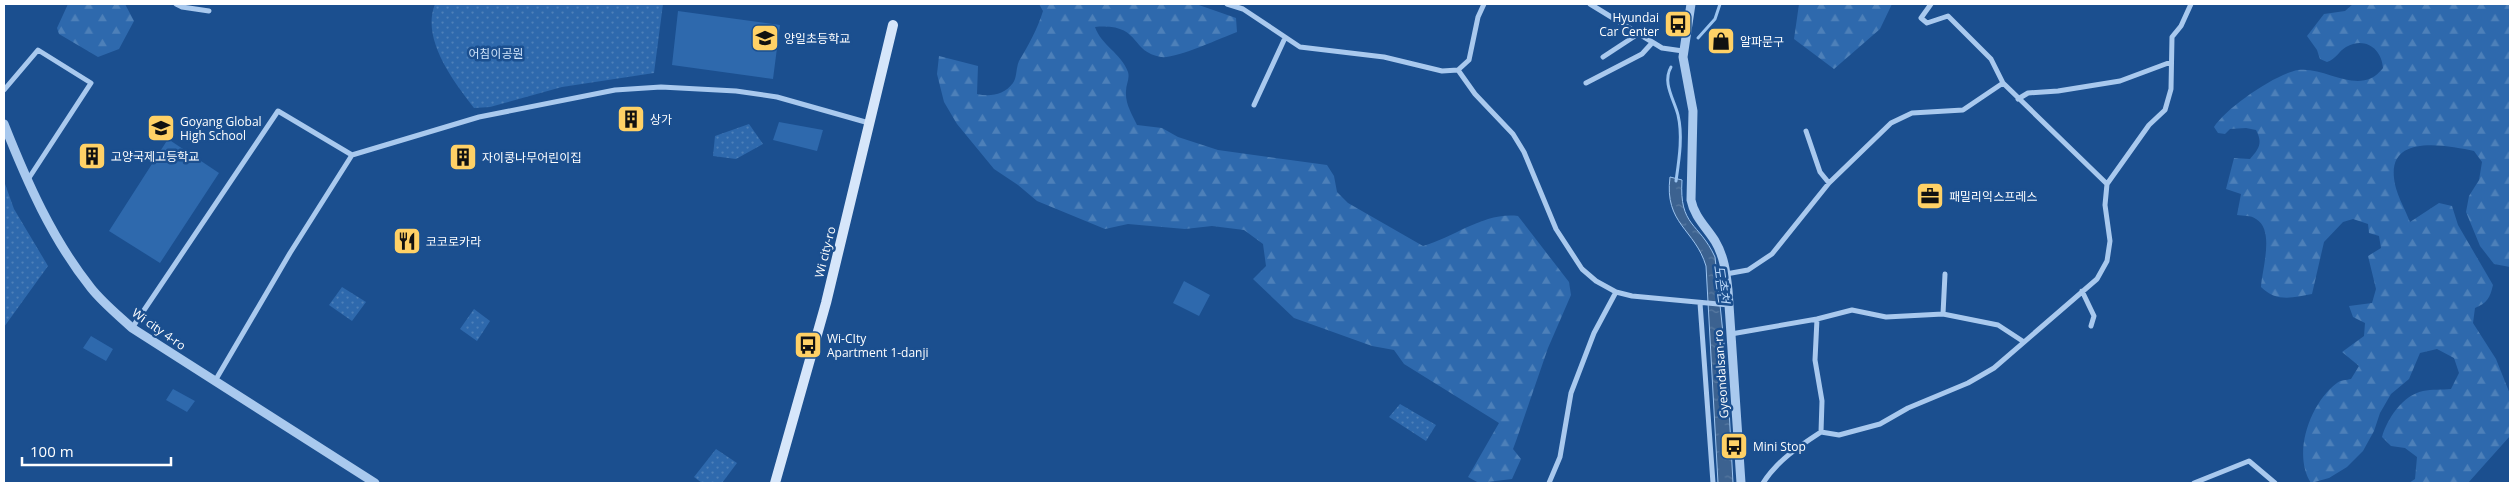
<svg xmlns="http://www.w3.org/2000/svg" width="2514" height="487" font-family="'Open Sans','Noto Sans KR',sans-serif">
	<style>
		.forest { fill: url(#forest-firs) }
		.park { fill: url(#park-dots) }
		.garden { fill: #2e69ad }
		.water { fill: url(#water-ripples); stroke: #9cc4f0 }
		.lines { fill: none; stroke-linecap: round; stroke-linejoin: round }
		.stream { stroke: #9cc4f0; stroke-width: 3 }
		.minor { stroke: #a9c9ee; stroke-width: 5 }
		.tertiary { stroke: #a9c9ee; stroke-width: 9 }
		.secondary { stroke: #d6e6fa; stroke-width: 10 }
		.labels { text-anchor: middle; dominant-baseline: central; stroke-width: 5; stroke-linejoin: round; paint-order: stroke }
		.poi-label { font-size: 12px; fill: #fff; stroke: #1b4f8f; text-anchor: start }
		.park-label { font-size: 12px; fill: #cfe3fa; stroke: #1b4f8f }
		.street-label { font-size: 12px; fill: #fff; stroke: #1b4f8f }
		.water-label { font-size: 14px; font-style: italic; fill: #b5d3f5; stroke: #1b4f8f }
	</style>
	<defs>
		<pattern id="forest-firs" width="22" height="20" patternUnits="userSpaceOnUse" patternTransform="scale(1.25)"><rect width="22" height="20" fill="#2e69ad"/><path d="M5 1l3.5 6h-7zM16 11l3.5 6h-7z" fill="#4d80b9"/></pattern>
		<pattern id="park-dots" width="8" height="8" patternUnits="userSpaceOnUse" patternTransform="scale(1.25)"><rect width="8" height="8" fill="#2e69ad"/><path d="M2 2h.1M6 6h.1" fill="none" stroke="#4d80b9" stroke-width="1.8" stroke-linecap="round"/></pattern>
		<pattern id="water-ripples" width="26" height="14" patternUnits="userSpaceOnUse" patternTransform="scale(1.25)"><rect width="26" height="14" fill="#3c6290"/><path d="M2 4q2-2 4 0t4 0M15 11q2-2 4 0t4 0" fill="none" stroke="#597aa1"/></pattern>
	</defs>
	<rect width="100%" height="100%" fill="#1b4f8f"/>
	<!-- forest -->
	<path class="forest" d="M68,4H125L134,21L119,49L98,57L59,34L57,28Z
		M1039,4H1196L1236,18L1237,32C1221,38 1176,59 1161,57C1129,52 1142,23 1095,27C1101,45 1121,53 1128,72C1130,79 1126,84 1126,91C1125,104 1132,114 1137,125L1162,128L1178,137L1218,150L1327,165L1334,176L1337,192L1348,203L1423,246C1455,237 1484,212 1518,216L1569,282L1571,295L1548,348L1516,441L1513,449L1521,459L1512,479L1479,483L1468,477L1499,423L1404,364L1394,350L1372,346L1294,318L1253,279L1266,266L1263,244L1244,230L1212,226L1185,229L1128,224L1105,229L1037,201L1018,185L994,169L957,124L944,102L937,74L939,56L978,66L977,94C990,97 1004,95 1013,83C1017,78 1016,67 1019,61C1029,44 1037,30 1043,11Z
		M1799,4H1892L1880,29L1834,69L1794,39Z
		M2353,4H2510V267L2494,264L2480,246L2466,212L2469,196L2479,180L2482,162L2474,151C2448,146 2389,133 2394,178C2395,192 2405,209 2410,222L2439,203L2452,206L2458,225L2493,285C2490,298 2487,303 2475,308L2473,323L2496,359L2510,394V436L2468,483H2409L2415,479L2417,457L2405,448L2391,446L2382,437C2387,419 2403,395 2423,391C2432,389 2442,390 2451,389L2459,373L2454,358L2437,349L2420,353L2409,379L2391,394L2380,413L2374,431L2363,451L2347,467L2329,478L2311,483C2292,454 2310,403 2337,383C2340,380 2347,380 2351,379L2359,366L2342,352L2364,336L2365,323L2353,317L2349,306L2372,303L2376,289L2368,256L2381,248L2379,236L2369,233L2368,224L2353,219L2343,222L2324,242L2312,294C2292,298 2276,302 2261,287C2262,269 2275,230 2256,219C2251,215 2243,216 2237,215L2241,194L2226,189L2234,158L2250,159C2259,149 2263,143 2256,130L2246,128L2230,129L2225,134L2218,133L2214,127C2226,108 2275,74 2298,70C2327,66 2360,98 2383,68C2382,49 2365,36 2346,47C2339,51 2336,59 2327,62L2320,59L2317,50L2307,36L2324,14L2345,11Z"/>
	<!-- park -->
	<path class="park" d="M435,4H663L654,73L562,87L490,107L474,108C453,81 421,39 435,4Z
		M749,124L763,144L736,159L713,156L715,136Z
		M4,181L14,209L48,266L4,327Z
		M342,287L366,302L352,321L329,305Z
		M474,309L490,321L477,341L460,329Z
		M1400,404L1436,425L1426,441L1389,417Z
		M716,449L737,463L722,483H702L694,477Z"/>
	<!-- garden -->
	<path class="garden" d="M678,11L780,25L773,79L672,65Z
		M779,122L823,130L817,151L773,140Z
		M168,139L219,173L160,263L109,231Z
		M1184,281L1210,295L1199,316L1173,303Z
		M91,336L113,349L106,361L83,348Z
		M173,389L195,401L187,412L166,400Z"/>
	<!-- water -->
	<path class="water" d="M1670,177L1682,180C1679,227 1699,222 1715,257L1724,343V365L1728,390L1733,483H1718L1706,266C1695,229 1664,224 1670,177Z"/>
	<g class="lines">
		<!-- stream -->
		<path class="stream" d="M1698,38L1715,19L1720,4
			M1671,67C1662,83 1674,99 1678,115C1683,136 1679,160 1676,181"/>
		<!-- minor -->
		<path class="minor" d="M176,4L182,7L209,11
			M1227,4L1243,9L1300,47L1384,57L1442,71L1458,70L1469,60L1478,17L1484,4
			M1590,4L1662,48L1683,51
			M1931,4L1921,18L1927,23L1948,16L1991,59L2003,83
			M1603,57L1638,34
			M1458,70L1475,94L1513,134L1524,152L1556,229L1582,269L1596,281L1616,292L1632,296L1729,305
			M1586,83L1642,54L1652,43
			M4,90L38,50L91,83L27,181
			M2018,99L2028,93L2058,91L2120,81L2171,62
			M1254,105L1285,38
			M1806,131L1820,172L1829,183
			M1726,274L1748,270L1772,254L1829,183L1891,123L1912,113L1963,110L2003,83L2107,184
			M2082,291L2094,316L2091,326
			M1700,303L1713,483
			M1943,314L1945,274
			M1817,319L1815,360L1822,401L1821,432
			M132,328L278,111L352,155L479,117L615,90L661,87L736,91L777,97L869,123
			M1731,334L1817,319L1852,310L1886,317L1943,314L1998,325L2024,342
			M215,381L290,253L352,155
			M1549,483L1560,457L1571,393L1594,333L1616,292
			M1763,483C1778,460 1798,447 1821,432L1839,435L1880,424L1908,408L1968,383L1994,368L2097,279L2107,261L2110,241L2105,205L2107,184L2149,125L2165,110L2171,89L2172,37L2181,26L2191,4
			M2194,483L2249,461L2275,483"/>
		<!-- tertiary -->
		<path class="tertiary" d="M1691,4L1683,57L1693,111L1691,200C1694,216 1706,227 1715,241C1724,256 1726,272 1728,290L1741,483
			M4,124C27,182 52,239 91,288C103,303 118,315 132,328L375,483"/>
		<!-- secondary -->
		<path class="secondary" d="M775,483L826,303L893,25"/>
	</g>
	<!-- icons -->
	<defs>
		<g id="bus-square" transform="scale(1.4375)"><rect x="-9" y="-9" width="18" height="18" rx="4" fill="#ffd166" stroke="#1b4f8f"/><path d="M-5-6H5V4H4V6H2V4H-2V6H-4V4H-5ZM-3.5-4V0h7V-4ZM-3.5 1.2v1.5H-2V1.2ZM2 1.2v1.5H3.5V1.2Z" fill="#111"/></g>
		<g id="school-square" transform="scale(1.4375)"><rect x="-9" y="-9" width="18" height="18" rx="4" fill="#ffd166" stroke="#1b4f8f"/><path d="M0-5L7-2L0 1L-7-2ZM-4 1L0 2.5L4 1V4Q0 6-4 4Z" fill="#111"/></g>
		<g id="shop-square" transform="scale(1.4375)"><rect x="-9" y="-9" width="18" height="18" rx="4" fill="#ffd166" stroke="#1b4f8f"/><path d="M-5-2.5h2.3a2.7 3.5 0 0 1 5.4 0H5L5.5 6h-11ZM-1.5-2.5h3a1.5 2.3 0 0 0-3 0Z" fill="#111"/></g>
		<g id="building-square" transform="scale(1.4375)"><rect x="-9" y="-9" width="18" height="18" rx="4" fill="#ffd166" stroke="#1b4f8f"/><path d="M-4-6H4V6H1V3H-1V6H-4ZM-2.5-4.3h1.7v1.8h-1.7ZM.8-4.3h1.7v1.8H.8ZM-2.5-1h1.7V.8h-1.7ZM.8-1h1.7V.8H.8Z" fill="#111"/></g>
		<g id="office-square" transform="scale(1.4375)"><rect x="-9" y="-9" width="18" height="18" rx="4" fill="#ffd166" stroke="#1b4f8f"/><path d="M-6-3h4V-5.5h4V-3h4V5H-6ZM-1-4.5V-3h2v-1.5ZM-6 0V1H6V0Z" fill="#111"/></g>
		<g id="restaurant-square" transform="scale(1.4375)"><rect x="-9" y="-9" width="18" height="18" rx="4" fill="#ffd166" stroke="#1b4f8f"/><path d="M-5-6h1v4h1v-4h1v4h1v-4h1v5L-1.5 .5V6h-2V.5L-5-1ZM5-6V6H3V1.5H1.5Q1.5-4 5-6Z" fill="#111"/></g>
	</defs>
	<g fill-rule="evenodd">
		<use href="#bus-square" x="1678" y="24"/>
		<use href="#school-square" x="765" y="38"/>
		<use href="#shop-square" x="1721" y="41"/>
		<use href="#building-square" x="631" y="119"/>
		<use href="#school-square" x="161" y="128"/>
		<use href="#building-square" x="92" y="156"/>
		<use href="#building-square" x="463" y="157"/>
		<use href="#office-square" x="1930" y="196"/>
		<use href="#restaurant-square" x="407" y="241"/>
		<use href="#bus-square" x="808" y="345"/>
		<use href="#bus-square" x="1734" y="446"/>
	</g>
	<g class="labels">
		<!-- poi labels -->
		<g class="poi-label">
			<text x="1659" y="17" text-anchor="end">Hyundai<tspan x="1659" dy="14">Car Center</tspan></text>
			<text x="784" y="38">양일초등학교</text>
			<text x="1740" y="41">알파문구</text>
			<text x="650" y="119">상가</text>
			<text x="180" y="121">Goyang Global<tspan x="180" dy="14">High School</tspan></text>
			<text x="111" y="156">고양국제고등학교</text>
			<text x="482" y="157">자이콩나무어린이집</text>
			<text x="1949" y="196">패밀리익스프레스</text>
			<text x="426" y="241">코코로카라</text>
			<text x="827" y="338">Wi-CIty<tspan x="827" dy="14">Apartment 1-danji</tspan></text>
			<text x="1753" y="446">Mini Stop</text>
		</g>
		<!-- park labels -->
		<g class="park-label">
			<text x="496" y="53">어침이공원</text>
		</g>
		<!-- street labels -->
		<g class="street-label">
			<text transform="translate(825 252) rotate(-76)">Wi city-ro</text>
			<text transform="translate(159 329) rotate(35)">Wi city 4-ro</text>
			<text transform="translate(1721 374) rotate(-94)">Gyeondalsan-ro</text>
		</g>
		<!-- water labels -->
		<g class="water-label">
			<text transform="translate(1722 284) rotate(82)">도촌천</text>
		</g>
	</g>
	<!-- border -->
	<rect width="2514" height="487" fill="none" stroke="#ffffff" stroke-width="10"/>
	<!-- scale -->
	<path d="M22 457v8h149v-8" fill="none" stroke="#ffffff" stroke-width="2.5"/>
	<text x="30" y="457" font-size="15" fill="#ffffff" stroke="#1b4f8f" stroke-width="4" paint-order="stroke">100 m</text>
</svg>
